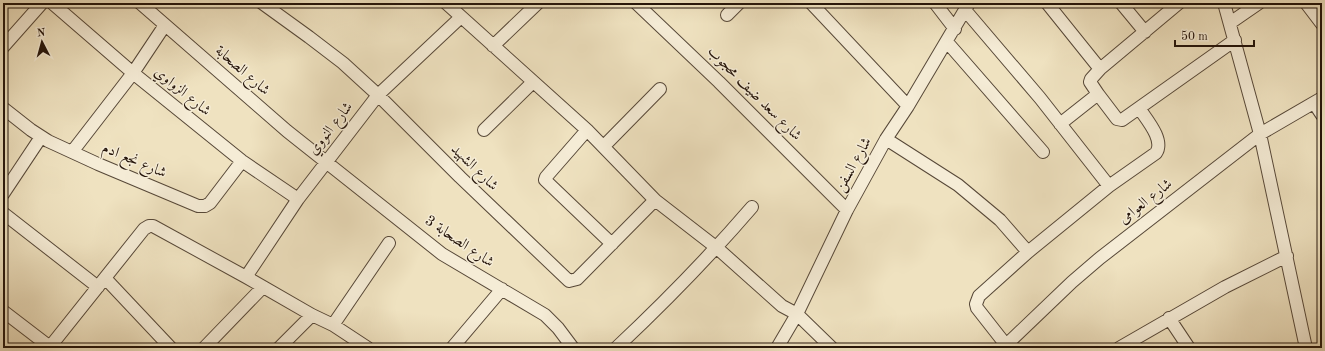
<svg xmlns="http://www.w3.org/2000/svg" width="1325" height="351" font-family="'Old Standard TT',Amiri,serif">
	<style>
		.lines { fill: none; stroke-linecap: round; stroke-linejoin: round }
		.street-casing { stroke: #574838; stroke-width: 14 }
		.street { stroke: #f5ecd6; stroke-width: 12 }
		.labels { text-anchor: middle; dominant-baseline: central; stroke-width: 3; stroke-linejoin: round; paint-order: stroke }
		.street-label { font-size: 15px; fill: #24140a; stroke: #f5ecd6 }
	</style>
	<rect width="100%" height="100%" fill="#efe2c0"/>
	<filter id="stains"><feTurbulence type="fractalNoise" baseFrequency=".005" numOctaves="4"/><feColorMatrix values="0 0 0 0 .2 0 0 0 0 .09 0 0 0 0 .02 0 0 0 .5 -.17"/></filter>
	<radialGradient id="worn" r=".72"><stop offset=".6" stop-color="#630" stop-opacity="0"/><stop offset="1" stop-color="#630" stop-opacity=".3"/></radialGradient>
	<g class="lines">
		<!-- street casing -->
		<g class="street-casing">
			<path id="street" d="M52,3L133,73L242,161L298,199
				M140,3L287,131L442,254L545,315L558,328L573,348
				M262,3L309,37L343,63L378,95L460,177L569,281L577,279L655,200
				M446,3L587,130L655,200L717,248L782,306L797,314L832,348
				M636,3L719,82L847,210
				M811,3L908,106
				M935,3L955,29
				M1047,3L1100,69
				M1121,3L1145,32
				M1224,3L1260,134L1306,348
				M1306,3L1322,24
				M965,10L1040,98L1109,186
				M727,15L739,3
				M1230,23L1259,3
				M947,42L1043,152
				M493,46L538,3
				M3,47L42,3
				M1098,94L1090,82L1091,79L1100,69L1179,3
				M1314,103L1322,115
				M3,108L31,130L48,141L98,164L198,206H205L210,203L242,161
				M1060,124L1098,94L1117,119L1122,120L1235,40
				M484,130L533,82
				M587,130L546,177L545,180L612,244
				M886,139L958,185L1000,220L1028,252
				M604,146L660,89
				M72,152L133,73L165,25
				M3,194L41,137
				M3,213L98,287
				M246,277L298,199L378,95L461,17
				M105,278L171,348
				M3,311L50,347
				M1169,318L1189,348
				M333,325L389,243
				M1006,345L977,308L976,304L979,296L1028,252L1109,186L1156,153C1165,140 1146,119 1139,108
				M49,348L144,229L149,226H153L246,277L312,315L333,325L368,348
				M204,348L263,287
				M279,348L312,315
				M452,348L502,289
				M616,348C664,303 709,257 752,207
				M777,348L797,314L847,210L886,139L908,106L969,3
				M1003,348L1072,282L1100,258L1260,134L1322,98
				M1119,348L1225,287L1287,256"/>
		</g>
		<!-- street -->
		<use href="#street" class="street"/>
	</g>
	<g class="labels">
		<!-- street labels -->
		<g class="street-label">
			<text transform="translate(242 71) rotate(41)">شارع الصحابة</text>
			<text transform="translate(182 92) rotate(39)">شارع الزواوي</text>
			<text transform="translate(754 94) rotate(45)">شارع سعد ضيف محجوب</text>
			<text transform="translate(331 129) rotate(-52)">شارع النووي</text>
			<text transform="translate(134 161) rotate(23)">شارع نجع ادم</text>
			<text transform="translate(854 165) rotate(-61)">شارع السفن</text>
			<text transform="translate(474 168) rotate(44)">شارع الشهيد</text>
			<text transform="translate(1146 202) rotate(-38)">شارع العوامى</text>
			<text transform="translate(459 242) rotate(34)">شارع الصحابة 3</text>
		</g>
	</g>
	<!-- margin -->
	<rect width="1325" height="351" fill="none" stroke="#efe2c0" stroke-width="16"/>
	<rect x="4" y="4" width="1317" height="343" fill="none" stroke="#24140a" stroke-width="2"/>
	<rect x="8" y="8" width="1309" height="335" fill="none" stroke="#24140a"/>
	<!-- north arrow -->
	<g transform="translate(42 42) rotate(354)" stroke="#f5ecd6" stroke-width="3" paint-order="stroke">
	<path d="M0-3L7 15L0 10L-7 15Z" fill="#24140a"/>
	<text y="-6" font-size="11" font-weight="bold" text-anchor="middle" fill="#24140a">N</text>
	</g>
	<!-- scale -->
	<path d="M1175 40v6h79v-6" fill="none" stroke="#24140a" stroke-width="2"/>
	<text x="1181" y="40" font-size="12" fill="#24140a" stroke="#f5ecd6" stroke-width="3" paint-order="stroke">50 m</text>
	<rect width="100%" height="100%" filter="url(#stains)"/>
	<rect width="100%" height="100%" fill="url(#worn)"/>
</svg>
